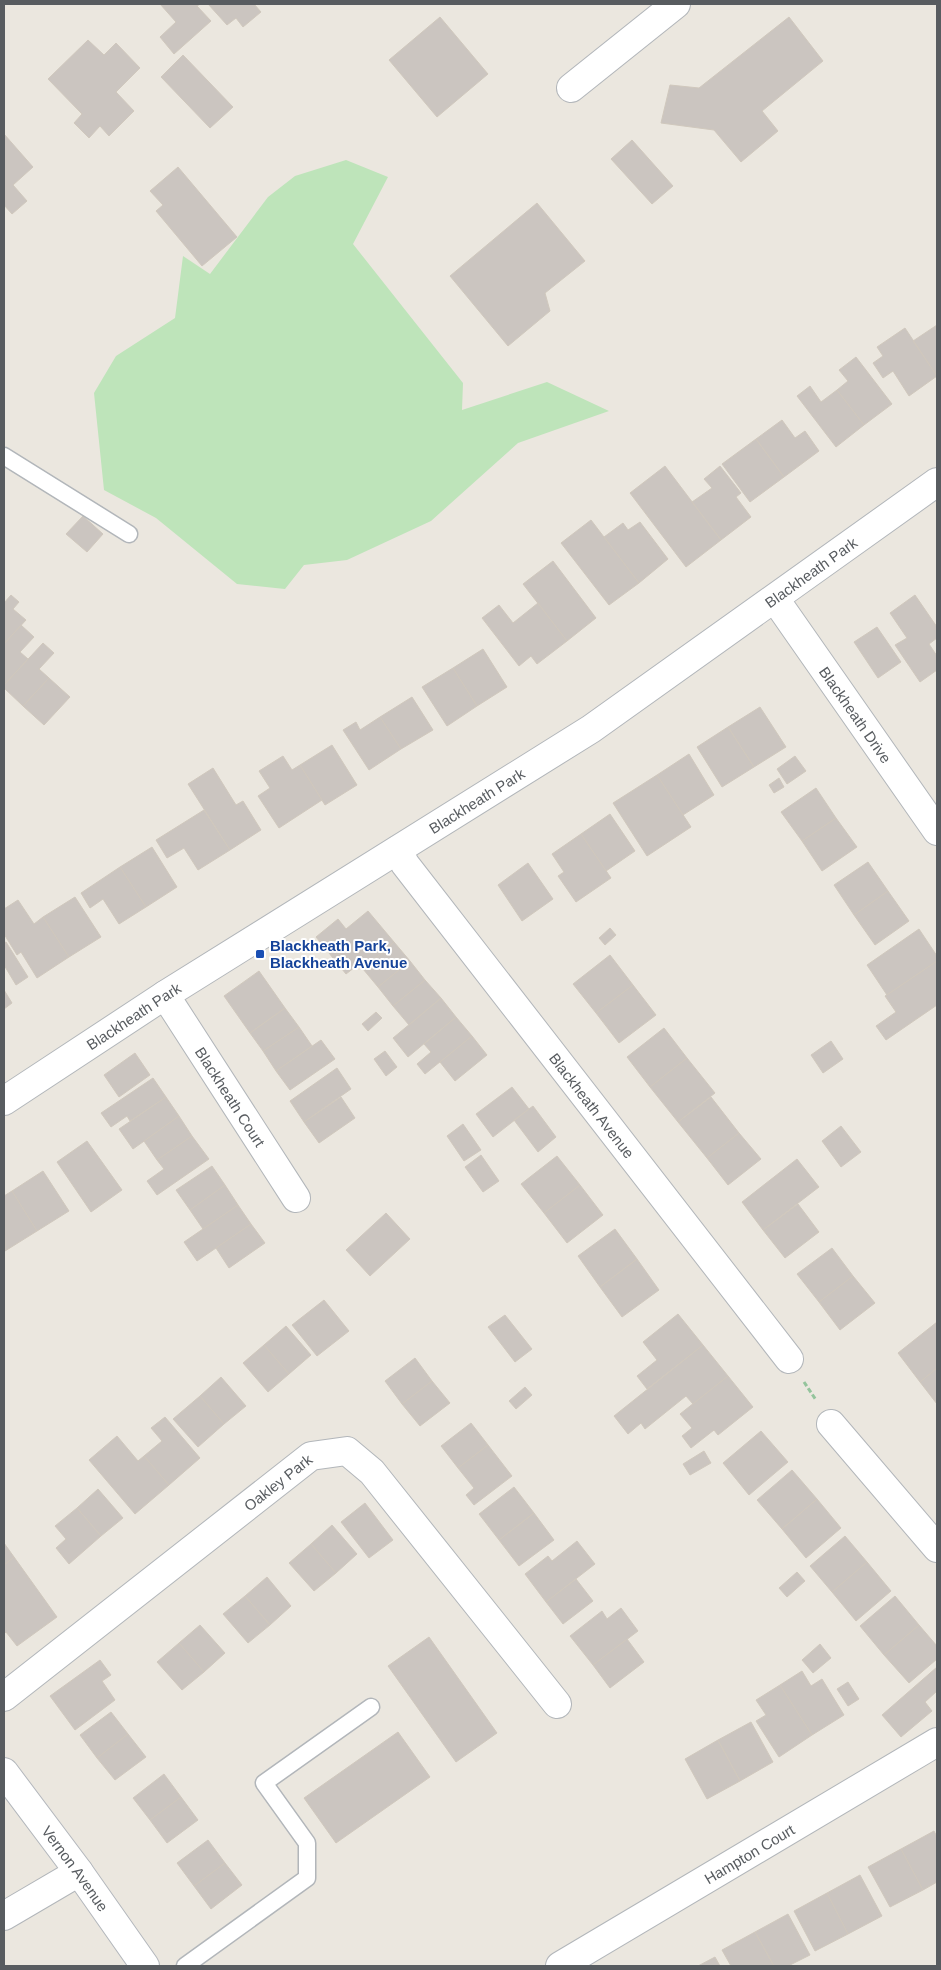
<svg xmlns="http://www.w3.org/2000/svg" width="941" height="1970" font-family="Helvetica,sans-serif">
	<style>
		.green { fill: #bee4ba }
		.building { fill: #cbc5c0; stroke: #d0c8bd }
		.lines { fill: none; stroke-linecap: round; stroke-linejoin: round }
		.lane-casing { stroke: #b2b6ba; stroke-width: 19 }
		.street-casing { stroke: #b2b6ba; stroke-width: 30 }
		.secondary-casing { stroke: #b3b7bc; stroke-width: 30 }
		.path { stroke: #94c49c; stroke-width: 3; stroke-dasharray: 5 2.5; stroke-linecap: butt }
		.lane { stroke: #fff; stroke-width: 16 }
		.street { stroke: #fff; stroke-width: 28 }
		.secondary { stroke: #fff; stroke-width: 28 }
		.transit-dot { fill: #1a4fb4; stroke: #fff; stroke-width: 2 }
		.labels { text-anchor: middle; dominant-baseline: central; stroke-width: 4; stroke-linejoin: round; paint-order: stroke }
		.street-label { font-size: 15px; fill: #585c60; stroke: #fff }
		.transit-label { font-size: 15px; font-weight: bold; fill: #164399; stroke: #fff; text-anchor: start }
	</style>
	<rect width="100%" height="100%" fill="#ebe7df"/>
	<!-- green -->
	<path class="green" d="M346,160L388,177L353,244L463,383L462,410L547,382L609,411L518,443L431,521L347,560L304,565L285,589L237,584L156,518L104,490L94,393L116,356L175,318L183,256L210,274L268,197L295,176Z"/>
	<!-- building -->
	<path class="building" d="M160,4H200L197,6L211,21L174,54L160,37L176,22Z
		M208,4H254L261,12L243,27L236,18L227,25Z
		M440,17L488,74L437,117L389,60Z
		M789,17L823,61L762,111L778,131L741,162L714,130L661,123L670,85L699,88Z
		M88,40L104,55L116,43L140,68L116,92L134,111L109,136L100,126L89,138L74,123L82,114L48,79Z
		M183,55L233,107L210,128L161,77Z
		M4,134L33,167L13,185L27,201L12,214L4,205Z
		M632,140L673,186L652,204L611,159Z
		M178,167L237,237L202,266L156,211L163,205L150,191Z
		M537,203L585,261L545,293L550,311L508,346L450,276Z
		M937,325V376L913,341Z
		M905,328L937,376L909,396L893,371L883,378L873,363L883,356L877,347Z
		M856,357L892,404L864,425L837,390L848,381L839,370Z
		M810,386L821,402L837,390L864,425L836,447L797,396Z
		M782,420L795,438L805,431L819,451L784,477L756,439Z
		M756,439L784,477L750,502L722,464Z
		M665,466L721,540L686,567L630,493Z
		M720,466L741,493L736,497L751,517L721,540L692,502L712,488L704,479Z
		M83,516L103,534L87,552L66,534Z
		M591,520L639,583L609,605L561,543Z
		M640,522L668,559L639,583L604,537L623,523L628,530Z
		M553,561L596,618L567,641L523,584Z
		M11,595L19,602L13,609L26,620L4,644V603Z
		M915,595L937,627V638L929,644L937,656V670L920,682L895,645L907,638L890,613Z
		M538,603L567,641L537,664L531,656L519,666L482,618L499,605L513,623Z
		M21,625L34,637L20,652L28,659L4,685V644Z
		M877,627L901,662L878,678L854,642Z
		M43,643L54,653L39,669L49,678L23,706L4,688V685Z
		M483,649L507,687L477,706L453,668Z
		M453,668L477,706L447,726L422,687Z
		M49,678L70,697L44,725L23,706Z
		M412,697L433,730L401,749L380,717Z
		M760,707L786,747L754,767L728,727Z
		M380,717L401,749L369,770L343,730L356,722L360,730Z
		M728,727L754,767L722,787L697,747Z
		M332,745L357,785L325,805L300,765Z
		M689,754L714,795L683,815L657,775Z
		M283,756L292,770L300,765L322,800L279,828L258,796L270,788L259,771Z
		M795,756L806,771L787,784L777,769Z
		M213,768L236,805L243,801L261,830L230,850L188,784Z
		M657,775L691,827L647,856L613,803Z
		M779,778L784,787L774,793L769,785Z
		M816,788L836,818L802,841L781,812Z
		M204,810L230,850L198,870L184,848L167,858L156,840Z
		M610,814L635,851L606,871L581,834Z
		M836,818L857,847L822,871L802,841Z
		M581,834L611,878L576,902L558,876L564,872L552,854Z
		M152,847L177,887L146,907L120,867Z
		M868,862L888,891L854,915L834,885Z
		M528,863L553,899L522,921L498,885Z
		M120,867L146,907L119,924L103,899L90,908L81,893Z
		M888,891L909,921L875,945L854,915Z
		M75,897L101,937L69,957L43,917Z
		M18,900L34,924L43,917L69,957L37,978L21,952L17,955L4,934V909Z
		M368,911L394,942L363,969L359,964L346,974L316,937L338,919L346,929Z
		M610,928L616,935L605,945L599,938Z
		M919,929L937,956V961L887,995L867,965Z
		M6,942L28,977L16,985L4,965V943Z
		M394,942L410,961L378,987L363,969Z
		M610,955L633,985L596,1013L573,984Z
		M410,961L425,980L393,1006L378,987Z
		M937,961V1005L886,1040L876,1026L896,1012L885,996Z
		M259,971L285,1008L250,1033L224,996Z
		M425,980L441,998L409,1025L393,1006Z
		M633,985L656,1015L619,1043L596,1013Z
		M4,990L12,1003L4,1009Z
		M441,998L456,1017L408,1057L393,1038Z
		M285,1008L299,1027L263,1051L250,1033Z
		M376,1012L382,1018L368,1031L362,1024Z
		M456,1017L472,1036L425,1074L417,1064L431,1052L424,1044Z
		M299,1027L312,1046L276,1071L263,1051Z
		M664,1028L687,1058L650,1087L627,1057Z
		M472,1036L487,1055L455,1081L440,1062Z
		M321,1040L335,1059L290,1090L276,1071Z
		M831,1041L843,1059L823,1073L811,1055Z
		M385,1051L397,1067L386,1076L374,1059Z
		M135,1053L150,1075L119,1097L104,1075Z
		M687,1058L715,1093L678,1122L650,1087Z
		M337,1068L351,1089L304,1122L290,1101Z
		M153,1078L166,1097L130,1121L127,1116L111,1127L101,1113Z
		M512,1087L529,1109L493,1137L476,1114Z
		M166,1097L179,1116L133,1149L119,1129Z
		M341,1097L355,1118L319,1143L304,1122Z
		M711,1097L739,1133L707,1158L678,1122Z
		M533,1106L556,1137L538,1152L514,1120Z
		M179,1116L192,1136L157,1160L144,1141Z
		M463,1124L481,1150L464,1161L447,1136Z
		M841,1126L861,1152L841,1167L822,1141Z
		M739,1133L761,1159L728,1185L707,1158Z
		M192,1136L209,1159L157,1195L147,1181L164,1169L157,1160Z
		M87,1141L122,1190L91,1212L57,1162Z
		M481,1155L499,1181L483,1192L465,1167Z
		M557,1156L580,1185L544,1213L521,1184Z
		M797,1159L819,1187L763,1230L742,1202Z
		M212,1166L225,1185L190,1210L176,1190Z
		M43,1171L69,1211L37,1231L12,1191Z
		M225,1185L238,1205L203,1229L190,1210Z
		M580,1185L603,1215L567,1243L544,1213Z
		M12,1191L37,1231L5,1251L4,1196Z
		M798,1204L819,1232L785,1258L763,1230Z
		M238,1205L251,1224L197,1261L184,1242Z
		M386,1213L410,1239L370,1276L346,1250Z
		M251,1224L265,1243L229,1268L216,1248Z
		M615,1229L637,1259L600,1287L578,1256Z
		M832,1248L853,1276L819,1302L797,1274Z
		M637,1259L659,1290L622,1317L600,1287Z
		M853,1276L875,1303L840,1330L819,1302Z
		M324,1300L349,1331L317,1356L292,1325Z
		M678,1314L703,1345L647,1389L637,1376L657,1360L643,1342Z
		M505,1315L532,1349L515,1362L488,1327Z
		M937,1322V1368L920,1382L898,1353Z
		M286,1326L311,1355L289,1374L264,1345Z
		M264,1345L289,1374L268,1392L243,1363Z
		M703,1345L728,1376L693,1404L686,1396L645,1429L641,1423L628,1434L614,1416Z
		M415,1358L432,1381L402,1404L385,1381Z
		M937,1368V1404L920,1382Z
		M728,1376L753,1407L718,1435L714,1430L691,1448L682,1436L692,1428L680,1414Z
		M221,1377L246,1406L224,1424L200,1396Z
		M432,1381L450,1403L420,1426L402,1404Z
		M525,1387L532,1395L516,1409L509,1401Z
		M200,1396L224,1424L198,1447L173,1419Z
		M165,1417L200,1458L169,1485L144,1456L162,1441L151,1428Z
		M471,1423L488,1445L458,1468L441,1446Z
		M761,1431L788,1462L749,1495L723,1463Z
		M117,1436L138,1461L144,1456L169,1485L135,1514L89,1460Z
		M488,1445L512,1476L474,1505L466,1495L474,1488L458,1468Z
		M704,1451L711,1463L690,1475L683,1464Z
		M792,1470L817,1499L782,1529L757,1500Z
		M514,1487L534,1513L499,1540L479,1514Z
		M98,1489L123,1518L101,1536L77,1508Z
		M817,1499L841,1528L806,1558L782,1529Z
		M365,1503L393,1540L369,1558L341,1522Z
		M77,1508L101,1536L69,1564L56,1548L66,1539L55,1526Z
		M534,1513L554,1540L519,1566L499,1540Z
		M332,1525L357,1554L336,1573L311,1544Z
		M845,1536L867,1562L832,1592L810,1566Z
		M577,1541L595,1564L546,1602L525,1574L548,1556L552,1561Z
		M4,1543L14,1557L4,1565Z
		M311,1544L336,1573L314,1591L289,1563Z
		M14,1557L57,1617L17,1646L6,1632L4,1634V1565Z
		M867,1562L891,1591L856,1621L832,1592Z
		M797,1572L805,1581L787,1597L779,1588Z
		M267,1577L291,1606L270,1625L245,1596Z
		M576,1579L593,1601L563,1624L546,1602Z
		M245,1596L270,1625L248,1643L223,1614Z
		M895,1596L919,1625L884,1655L860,1626Z
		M621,1608L638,1631L593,1665L570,1636L602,1611L607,1619Z
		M200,1625L225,1653L204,1672L179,1643Z
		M919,1625L937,1646V1659L909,1683L884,1655Z
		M429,1637L497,1733L456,1762L388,1666Z
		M627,1639L644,1662L610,1688L593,1665Z
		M179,1643L204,1672L182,1690L157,1662Z
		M820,1644L831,1658L813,1673L802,1660Z
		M100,1660L111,1675L102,1681L115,1700L75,1730L50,1696Z
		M937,1667V1691L925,1702L932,1711L901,1737L882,1715Z
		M802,1671L811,1686L822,1679L844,1715L812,1735L780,1685Z
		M848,1682L859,1699L848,1706L837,1689Z
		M780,1685L812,1735L779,1757L756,1721L766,1715L756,1700Z
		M111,1712L128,1734L97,1758L80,1735Z
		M751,1722L773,1762L740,1781L718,1740Z
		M398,1732L430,1777L336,1843L304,1798Z
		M128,1734L146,1757L115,1780L97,1758Z
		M718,1740L740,1781L707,1799L685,1759Z
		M164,1774L181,1797L150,1820L133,1798Z
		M181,1797L198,1820L167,1843L150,1820Z
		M934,1831L937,1837V1882L923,1890L901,1849Z
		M208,1840L225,1863L194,1886L177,1863Z
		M901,1849L923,1890L890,1907L868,1867Z
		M225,1863L242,1885L211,1909L194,1886Z
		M860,1875L882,1916L848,1934L827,1893Z
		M827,1893L848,1934L815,1951L794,1911Z
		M788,1914L810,1955L788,1966H774L755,1932Z
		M755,1932L774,1966H731L722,1950Z
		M715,1957L720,1966H698Z"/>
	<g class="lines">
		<!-- lane casing -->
		<g class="lane-casing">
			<path id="lane" d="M4,456L129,534
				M185,1966L307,1878V1843L264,1783L371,1707"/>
		</g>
		<!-- street casing -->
		<g class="street-casing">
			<g id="street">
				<path d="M571,88L676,4"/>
				<path id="s1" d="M775,599L937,831"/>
				<path id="s2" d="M398,850L405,864L789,1359"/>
				<path id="s3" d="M165,995L296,1198"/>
				<path id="s4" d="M4,1101L165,995L591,729L937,482"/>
				<path d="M831,1424L937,1548"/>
				<path id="s5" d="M4,1697L311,1456L347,1451L372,1472L557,1704"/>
				<path d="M4,1916L79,1872"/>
				<path id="s6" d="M560,1966L937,1742"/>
			</g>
		</g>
		<!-- secondary casing -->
		<g class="secondary-casing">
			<g id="secondary">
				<path id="s7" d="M4,1772L79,1872L145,1966"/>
			</g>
		</g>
		<!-- path -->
		<path class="path" d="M804,1382L816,1400"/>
		<!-- lane -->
		<use href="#lane" class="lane"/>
		<!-- street -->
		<use href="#street" class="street"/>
		<!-- secondary -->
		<use href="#secondary" class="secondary"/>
	</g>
	<!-- markers -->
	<rect class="transit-dot" x="255" y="949" width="10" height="10" rx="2.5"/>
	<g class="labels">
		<!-- street labels -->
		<g class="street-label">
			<text stroke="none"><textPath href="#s4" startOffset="965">Blackheath Park</textPath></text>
			<text stroke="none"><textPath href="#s1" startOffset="141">Blackheath Drive</textPath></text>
			<text stroke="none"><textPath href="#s4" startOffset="560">Blackheath Park</textPath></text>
			<text stroke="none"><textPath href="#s4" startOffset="155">Blackheath Park</textPath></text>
			<text stroke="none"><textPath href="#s3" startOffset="121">Blackheath Court</textPath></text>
			<text stroke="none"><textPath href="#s2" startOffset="321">Blackheath Avenue</textPath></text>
			<text stroke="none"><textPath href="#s5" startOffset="348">Oakley Park</textPath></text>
			<text stroke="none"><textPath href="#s6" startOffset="220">Hampton Court</textPath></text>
			<text stroke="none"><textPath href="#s7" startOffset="120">Vernon Avenue</textPath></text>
		</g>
		<!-- transit labels -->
		<g class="transit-label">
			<text x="270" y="945">Blackheath Park,<tspan x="270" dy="17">Blackheath Avenue</tspan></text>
		</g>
	</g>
	<!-- border -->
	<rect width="941" height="1970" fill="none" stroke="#585c60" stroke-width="10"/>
</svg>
